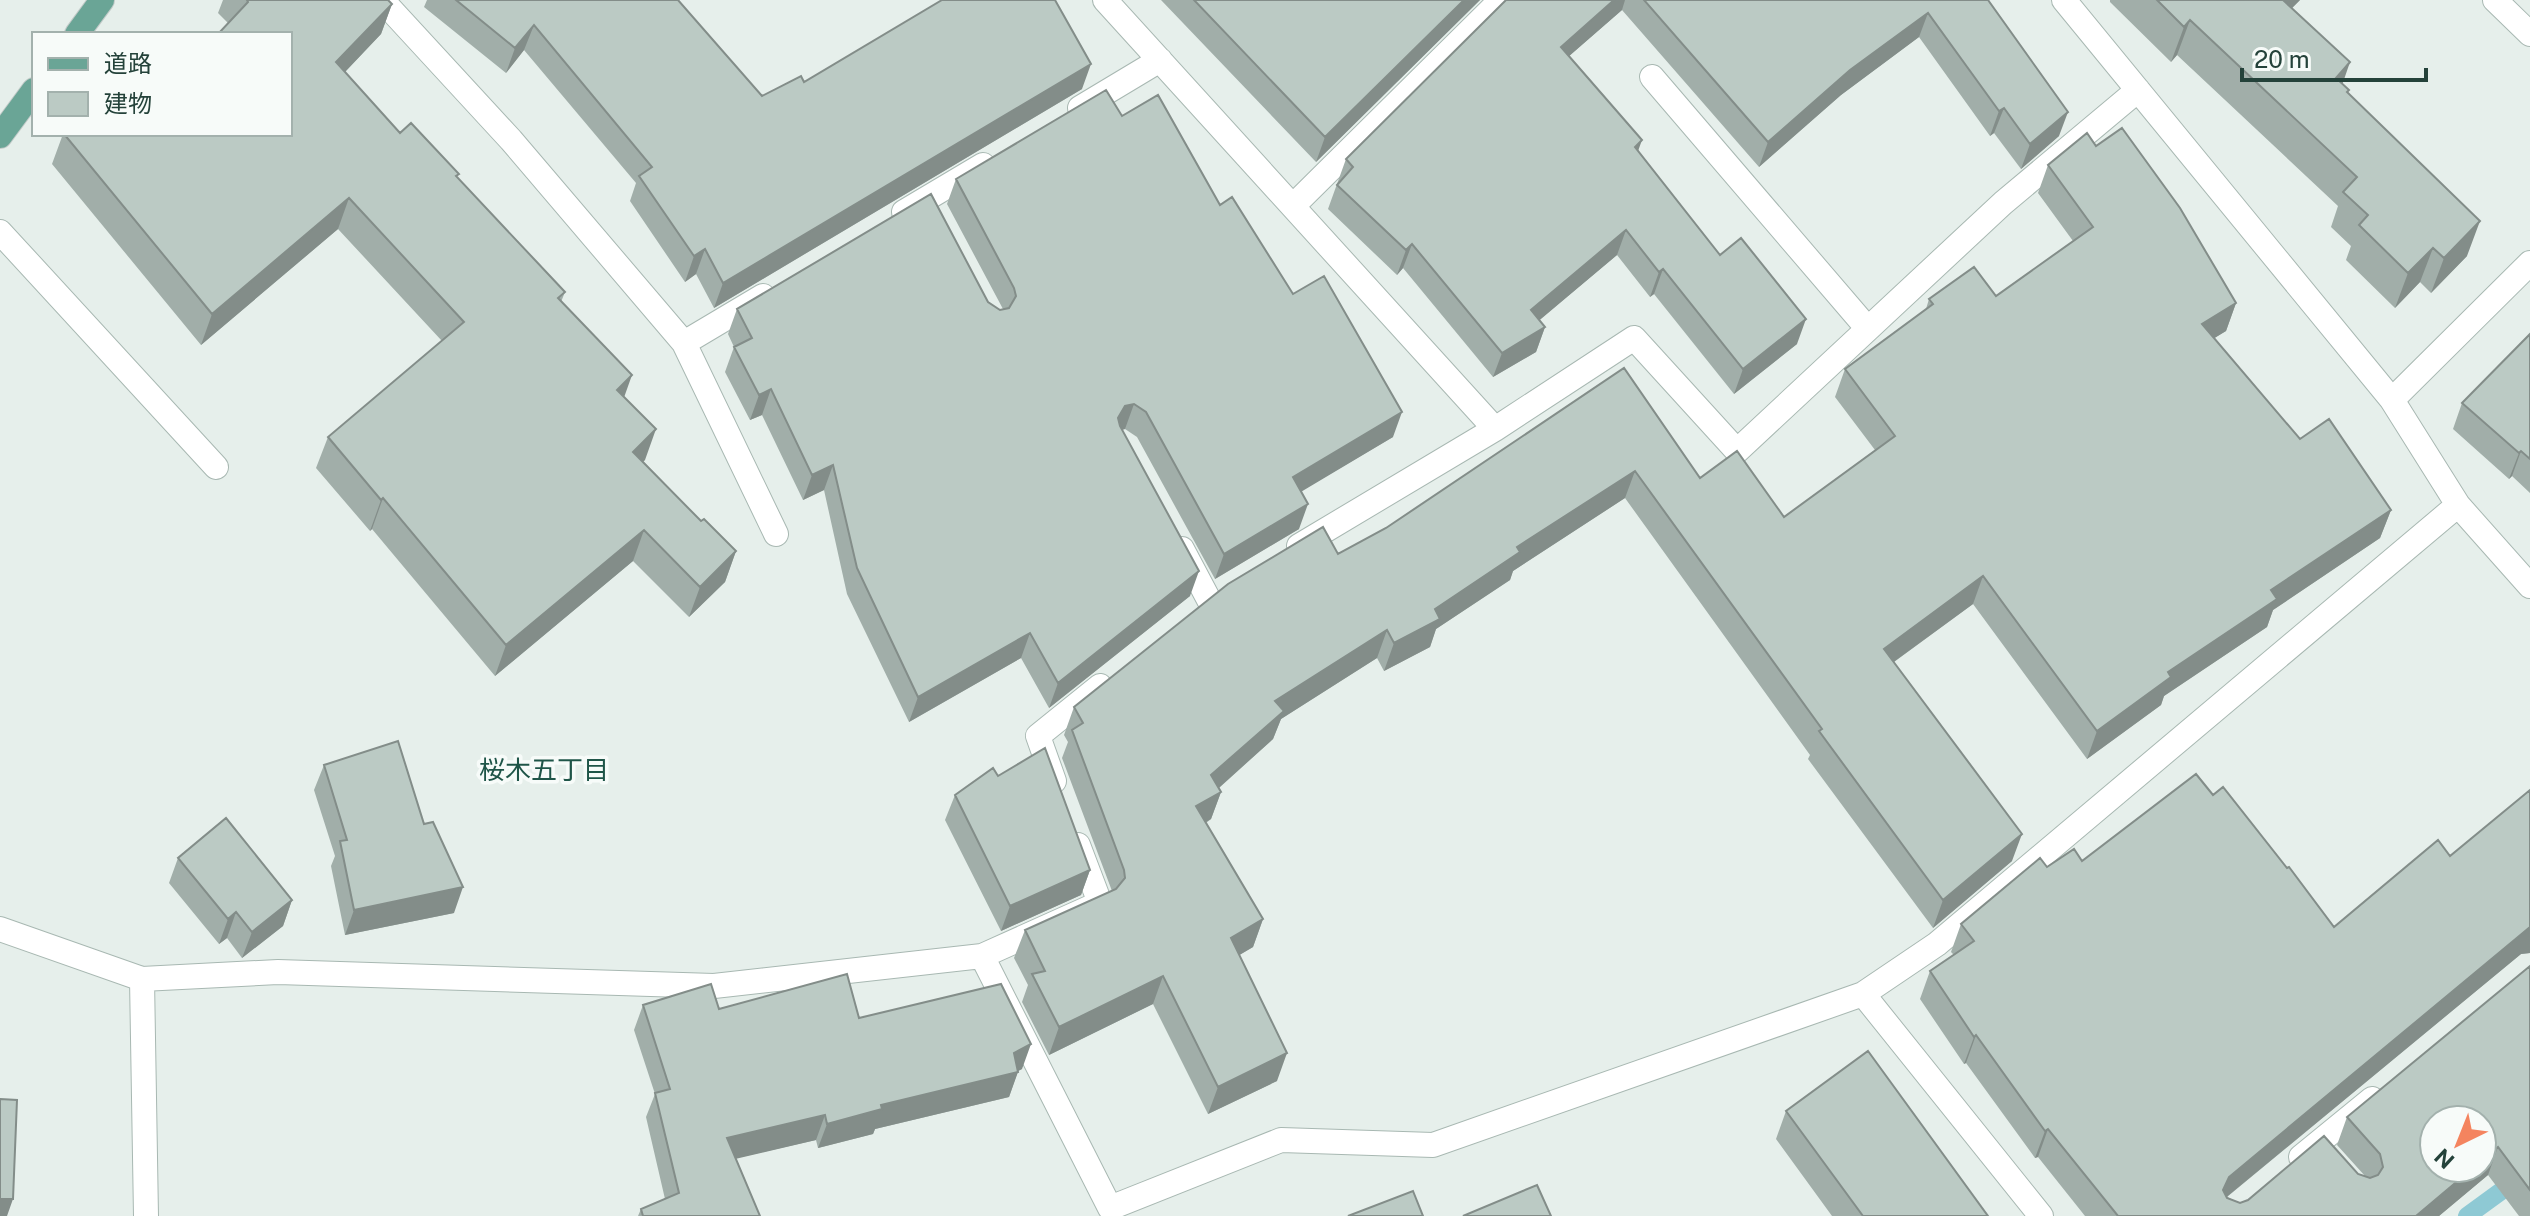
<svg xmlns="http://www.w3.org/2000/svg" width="2530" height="1216" font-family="'Public Sans','Noto Sans JP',sans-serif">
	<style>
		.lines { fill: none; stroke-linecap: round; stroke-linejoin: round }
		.stream { stroke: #8ec9d4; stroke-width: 18 }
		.minor-casing { stroke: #a8b8b2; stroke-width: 26 }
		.major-casing { stroke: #c2cac8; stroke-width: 26 }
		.minor { stroke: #fff; stroke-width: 24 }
		.major { stroke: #6aa596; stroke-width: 24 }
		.wall { fill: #a1aea9 }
		.shaded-wall { fill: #838d89 }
		.building { fill: #bbcac4; stroke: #838d89; stroke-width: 2 }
		.labels { text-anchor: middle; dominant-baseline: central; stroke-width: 7; stroke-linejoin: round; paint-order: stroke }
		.neighbourhood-label { font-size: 26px; fill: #1f5548; stroke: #f7fbf9 }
	</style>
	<rect width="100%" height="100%" fill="#e6efeb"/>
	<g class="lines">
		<!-- stream -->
		<path class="stream" d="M2467,1216L2530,1170"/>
		<!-- minor casing -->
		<g class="minor-casing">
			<path id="minor" d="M382,0L511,140L684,343L776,534
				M1105,0L1495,429
				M2064,0L2392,400L2458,505L2530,586
				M2495,0L2530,34
				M1652,77L1868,329
				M1080,108L1160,60
				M1293,206L1501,0
				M904,212L983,165
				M0,232L216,467
				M684,343L763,296
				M2392,400L2530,263
				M1299,546L1495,429L1634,338L1737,451L2003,203L2138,90
				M1182,549L1209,600
				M1054,781L1038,736L1100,686
				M0,929L142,979L278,972L714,986L982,956L1100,903L1078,845
				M982,956L1110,1208L1281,1140L1433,1145L1863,994L1937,944L2458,505
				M142,979L146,1216
				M1863,994L2041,1216
				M2301,1157L2372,1099"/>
		</g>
		<!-- major casing -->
		<g class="major-casing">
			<path id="major" d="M77,34L102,0
				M0,136L34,90"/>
		</g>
		<!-- minor -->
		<use href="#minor" class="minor"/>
		<!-- major -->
		<use href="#major" class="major"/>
	</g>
	<!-- wall -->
	<path class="wall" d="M223,0H388L392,4L381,34L345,72L400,133L457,178L565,292L561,302L624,397L645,460L643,461L701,521L736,551L725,582L689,617L633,561L495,676L372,529L370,531L316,468L328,437L442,341L338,229L201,345L52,164L63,134H290L228,23L218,13Z
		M427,0H678L762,96L804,82L1082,89L714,308L696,274L685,282L630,201L636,183L524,50L506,73L424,7Z
		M1161,0H1480L1316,162Z
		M1506,0H1988L2059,136L2021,169L1994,133L1990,136L1919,37L1841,95L1759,167L1622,10L1569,56L1638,151L1720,255L1797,344L1734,394L1654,294L1650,297L1617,255L1539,320L1545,327L1536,352L1493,377L1403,268L1397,275L1328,209L1346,159Z
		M2110,0H2300L2292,8L2348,93L2467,256L2431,293L2420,282L2395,308L2346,260L2351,246L2331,227L2338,206L2177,55L2171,62L2110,2Z
		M1122,116L1220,205L1293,294L1393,437L1301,491L1299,529L1215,579L1137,437L1125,429L1122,430L1190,596L1049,708L1021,658L909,722L847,594L824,490L803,500L762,415L750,420L725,372L734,347L728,334L737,309L988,302L1000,310L1003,309L947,204L956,179Z
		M2096,146L2236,303L2226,331L2214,338L2300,439L2391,510L2380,538L2273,610L2267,627L2164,696L2161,705L2087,759L1973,604L1894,662L2012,861L1933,928L1808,759L1810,755L1625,498L1513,571L1510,580L1436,629L1430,647L1384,671L1377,658L1281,719L1273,739L1219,788L1221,792L1211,819L1206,823L1263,919L1253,947L1239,955L1277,1081L1208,1114L1153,1004L1049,1055L1022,1002L1028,985L1014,958L1025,930L1112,891L1062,758L1068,742L1064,735L1074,707L1338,554L1386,528L1624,368L1700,478L1784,517L1875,450L1835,397L1845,369L1926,309L1929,299L1996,296L2073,241L2038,193L2048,165Z
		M2530,334V493L2512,476L2509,479L2453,429L2462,403Z
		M324,765L424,824L454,913L345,935L331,866L335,856L314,790Z
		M2530,790V953L2521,954L2227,1197L2240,1203L2358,1174L2365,1176L2337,1145L2347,1117L2530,966V1216H2519L2488,1175L2439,1216H2085L2038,1157L2035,1158L1966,1063L1964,1064L1920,999L1930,971L1954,955L1951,952L1961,924L2047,867L2082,861L2213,795L2334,927L2450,856Z
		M955,795L1090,870L1081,895L1001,931L945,820Z
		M178,858L292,900L283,926L242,958L227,938L219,944L169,883Z
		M643,1005L859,1018L1022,1069L1018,1071L1009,1097L875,1129L873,1134L818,1148L816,1140L736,1158L760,1216H638L641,1209L665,1199L646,1117L655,1094L634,1030Z
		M1786,1111L1988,1216H1832L1776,1139Z"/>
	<!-- shaded-wall -->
	<path class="shaded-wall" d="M1464,0H1480L1316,162L1325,137Z
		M1614,0H1625L1622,10L1552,71L1561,47Z
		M2280,0H2300L2268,32Z
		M392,4L381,34L325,93L336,62Z
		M1928,13L1919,37L1841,95L1759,167L1768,142L1850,70Z
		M2190,20L2177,55L2171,62L2184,27Z
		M534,25L524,50L506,73L515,48Z
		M2350,62L2338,97L2336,78Z
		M1091,64L1082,89L714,308L723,283Z
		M2004,108L1994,133L1990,136L1999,111Z
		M2068,112L2059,136L2021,169L2030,144Z
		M1642,140L1633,165L1635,147Z
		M349,198L338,229L201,345L212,314Z
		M2480,221L2467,256L2431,293L2444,258Z
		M1626,230L1617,255L1522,335L1531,310Z
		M1412,244L1403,268L1397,275L1406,250Z
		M2433,248L2420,282L2395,308L2408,273Z
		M705,249L696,274L685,282L694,256Z
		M1663,269L1654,294L1650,297L1659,272Z
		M2236,303L2226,331L2192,352L2202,324Z
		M1806,319L1797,344L1734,394L1743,369Z
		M1545,327L1536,352L1493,377L1502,353Z
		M632,375L621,406L617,390Z
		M771,389L762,415L750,420L759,395Z
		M1134,404L1125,429L1116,431L1118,418L1125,406Z
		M1402,412L1393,437L1284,502L1293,477Z
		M656,429L645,460L622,482L633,452Z
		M2521,451L2512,476L2509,479L2519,453Z
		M833,465L824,490L803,500L812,475Z
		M1635,471L1625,498L1513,571L1510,580L1436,629L1430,647L1384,671L1394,643L1435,609L1517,547Z
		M383,498L372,529L370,531L381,500Z
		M1308,504L1299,529L1215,579L1224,554Z
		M2391,510L2380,538L2273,610L2267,627L2164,696L2161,705L2087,759L2097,731L2168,672L2271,590Z
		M644,530L633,561L495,676L506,645Z
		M736,551L725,582L689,617L700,587Z
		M1199,571L1190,596L1049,708L1058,683Z
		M1983,576L1973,604L1873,677L1884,649Z
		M1387,630L1377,658L1281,719L1273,739L1202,803L1221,792L1211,819L1186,834L1196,806L1211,775L1275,701Z
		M1030,633L1021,658L909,722L918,697Z
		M2022,834L2012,861L1933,928L1943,900Z
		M1090,870L1081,895L1001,931L1010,906Z
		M463,887L454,913L345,935L354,910Z
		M292,900L283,926L242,958L252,932Z
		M236,912L227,938L219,944L228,919Z
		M1263,919L1253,947L1221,966L1231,938Z
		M2530,927V953L2521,954L2218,1204L2229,1177Z
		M1163,976L1153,1004L1049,1055L1059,1027Z
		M1976,1035L1966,1063L1964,1064L1974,1037Z
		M1031,1044L1022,1069L1012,1074L1018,1072L1009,1097L875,1129L873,1134L818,1148L827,1124L881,1105L1014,1053Z
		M1287,1053L1277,1081L1208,1114L1218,1087Z
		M825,1115L816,1140L718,1163L727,1138Z
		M2048,1129L2038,1157L2035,1158L2045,1131Z
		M2498,1147L2488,1175L2439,1216H2416L2473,1168H2482V1161Z
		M0,1199H13L7,1216H0Z"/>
	<!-- building -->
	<path class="building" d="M247,0H388L392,4L336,62L400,133L411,123L459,174L456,176L565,292L558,298L632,375L617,390L656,429L633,452L701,521L704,519L736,551L700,587L644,530L506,645L383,498L381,500L328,437L464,322L349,198L212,314L64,134H290V34H218L248,2Z
		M456,0H678L762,96L801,76L804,82L942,0H1055L1091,64L723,283L705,249L694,256L639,176L652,167L534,25L515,48Z
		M1194,0H1464L1325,137Z
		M1506,0H1614L1561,47L1642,140L1635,147L1720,255L1741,238L1806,319L1743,369L1663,269L1659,272L1626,230L1531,310L1545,327L1502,353L1412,244L1406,250L1337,185L1353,167L1346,159Z
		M1644,0H1988L2068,112L2030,144L2004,108L1999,111L1928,13L1850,70L1768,142Z
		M2157,0H2283L2350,62L2336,78L2349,90L2347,92L2480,221L2444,258L2433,248L2408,273L2359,225L2368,215L2343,192L2357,177L2190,20L2184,27Z
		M1106,90L1122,116L1158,95L1220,205L1232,197L1293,294L1324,276L1402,412L1293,477L1308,504L1224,554L1146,412L1134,404L1125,406L1118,418L1120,426L1199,571L1058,683L1030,633L918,697L857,568L833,465L812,475L771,389L759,395L734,347L752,338L737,309L931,194L988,302L1000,310L1009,308L1016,296L1014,288L956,179Z
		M2122,128L2180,208L2236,303L2202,324L2300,439L2329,419L2391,510L2271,590L2277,599L2168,672L2171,677L2097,731L1983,576L1884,649L2022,834L1943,900L1819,731L1822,729L1635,471L1517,547L1520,552L1435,609L1440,619L1394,643L1387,630L1275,701L1284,711L1211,775L1221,792L1196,806L1263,919L1231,938L1287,1053L1218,1087L1163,976L1059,1027L1032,974L1045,971L1025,930L1116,889L1125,878L1124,870L1072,730L1083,723L1074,707L1228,584L1323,527L1338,554L1386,528L1624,368L1700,478L1737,451L1784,517L1895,436L1845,369L1933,304L1929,299L1974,267L1996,296L2093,227L2048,165L2087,133L2096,146Z
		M2530,334V459L2521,451L2519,453L2462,403Z
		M398,741L424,824L433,822L463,887L354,910L340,841L347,840L324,765Z
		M1045,748L1090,870L1010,906L955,795L993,768L998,776Z
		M2196,774L2213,795L2223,787L2287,868L2289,867L2334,927L2438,840L2450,856L2530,790V927L2229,1177L2223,1190L2227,1198L2240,1203L2248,1200L2324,1136L2358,1174L2370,1178L2378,1175L2383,1167L2380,1154L2347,1117L2530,966V1190L2498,1147L2482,1161V1120H2434V1168H2473L2416,1216H2118L2048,1129L2045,1131L1976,1035L1974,1037L1930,971L1974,941L1961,924L2040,858L2047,867L2074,849L2082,861Z
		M226,818L292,900L252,932L236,912L228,919L178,858Z
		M847,974L859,1018L1001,984L1031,1044L1014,1053L1018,1072L881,1105L882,1109L827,1124L825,1115L727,1138L760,1216H643L641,1209L679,1193L655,1093L670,1089L643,1005L711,984L719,1009Z
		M1868,1051L1988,1216H1863L1786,1111Z
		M0,1099L17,1100L13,1199H0Z
		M1537,1185L1551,1216H1463Z
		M1413,1191L1423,1216H1348Z"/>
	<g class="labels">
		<!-- neighbourhood labels -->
		<g class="neighbourhood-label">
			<text x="544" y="769">桜木五丁目</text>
		</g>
	</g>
	<!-- legend -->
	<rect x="32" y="32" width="260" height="104" fill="#f7fbf9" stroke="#a3b1ad" stroke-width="2"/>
	<rect x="48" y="58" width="40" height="12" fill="#6aa596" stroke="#a3b1ad" stroke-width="2"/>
	<text x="104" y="72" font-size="24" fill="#24423a">道路</text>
	<rect x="48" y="92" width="40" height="24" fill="#bbcac4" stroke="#a3b1ad" stroke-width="2"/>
	<text x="104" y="112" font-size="24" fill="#24423a">建物</text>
	<!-- north arrow -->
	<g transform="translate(2458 1144) rotate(223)"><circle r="38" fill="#f7fbf9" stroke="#a3b1ad" stroke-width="2"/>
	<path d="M0-6L14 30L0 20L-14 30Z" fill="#f4845f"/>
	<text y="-12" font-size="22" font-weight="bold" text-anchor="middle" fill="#24423a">N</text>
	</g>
	<!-- scale -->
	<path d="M2242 68v12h184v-12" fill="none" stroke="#24423a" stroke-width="4"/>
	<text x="2254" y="68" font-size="24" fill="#24423a" stroke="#f7fbf9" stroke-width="6" paint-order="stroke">20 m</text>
</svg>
